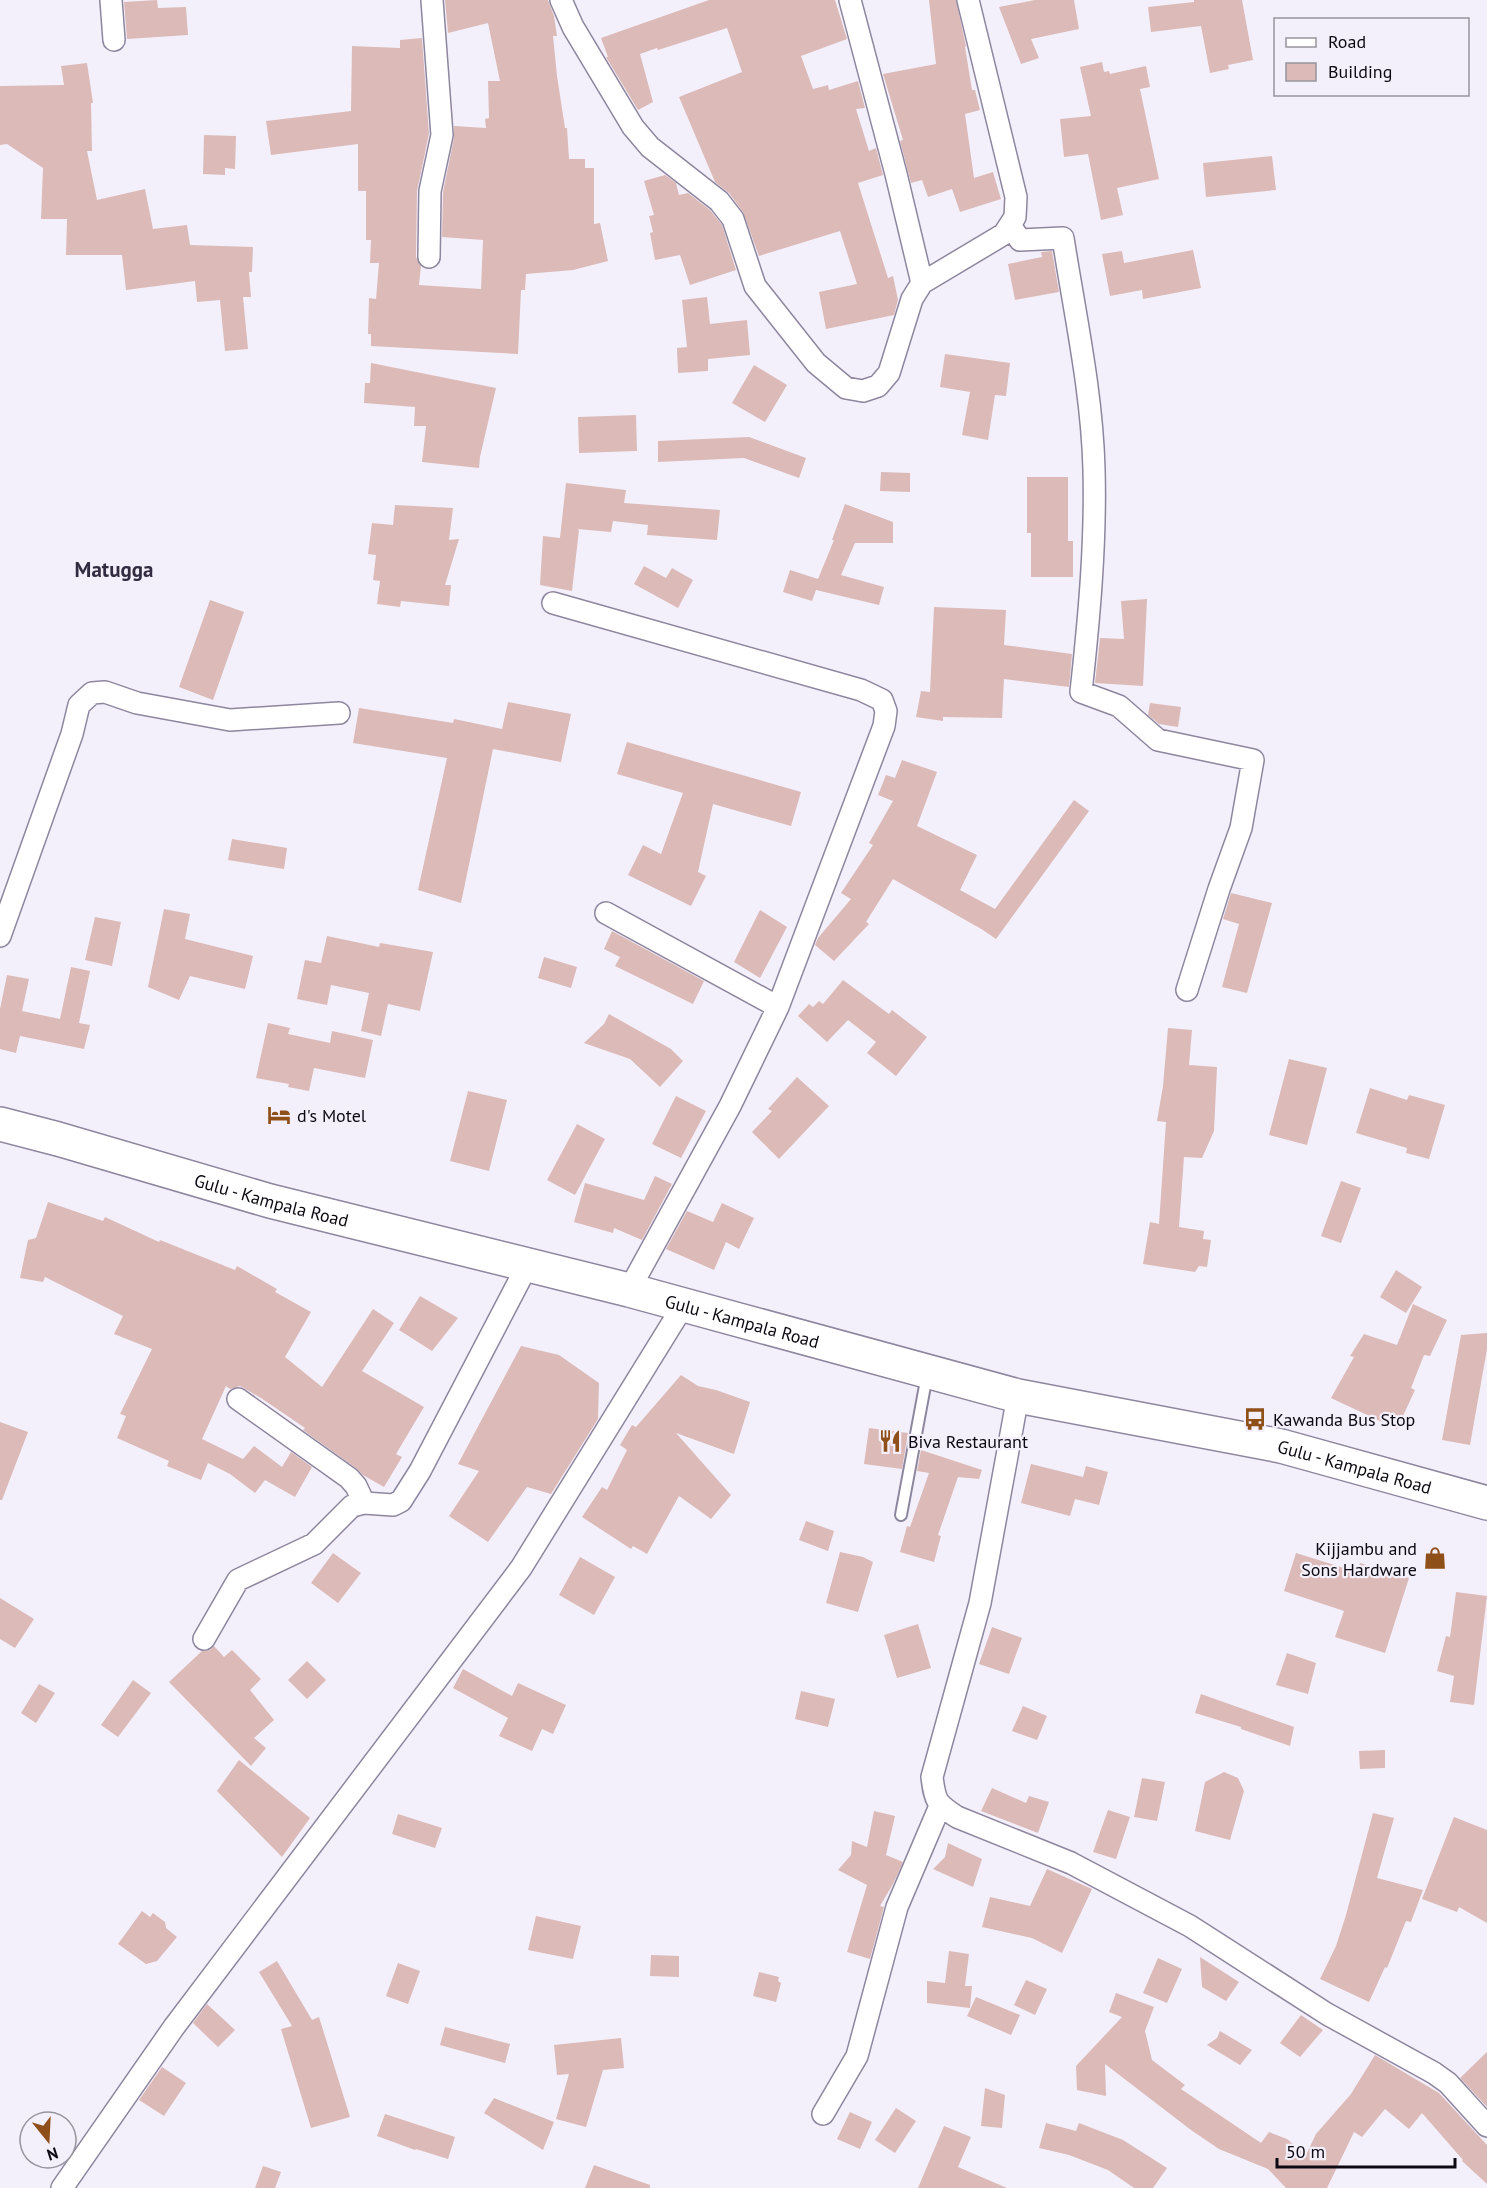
<svg xmlns="http://www.w3.org/2000/svg" width="1487" height="2188" font-family="'PT Sans',sans-serif">
	<style>
		.building { fill: #dbbab8 }
		.lines { fill: none; stroke-linecap: round; stroke-linejoin: round }
		.lane-casing { stroke: #8e869e; stroke-width: 14 }
		.street-casing { stroke: #8e869e; stroke-width: 24 }
		.primary-casing { stroke: #8e869e; stroke-width: 36 }
		.lane { stroke: #fff; stroke-width: 10 }
		.street { stroke: #fff; stroke-width: 21 }
		.primary { stroke: #fff; stroke-width: 33 }
		.labels { text-anchor: middle; dominant-baseline: central; stroke-width: 4.5; stroke-linejoin: round; paint-order: stroke }
		.poi-label { font-size: 18px; fill: #0d0912; stroke: #f4f0fb; text-anchor: start }
		.street-label { font-size: 18px; fill: #0d0912; stroke: #f4f0fb }
		.quarter-label { font-size: 21px; font-weight: bold; fill: #332c40; stroke: #f4f0fb }
	</style>
	<rect width="100%" height="100%" fill="#f4f0fb"/>
	<!-- building -->
	<path class="building" d="M157,0L158,8L186,7L188,35L127,39L124,2Z
		M445,0H548L554,16L557,36H553L557,76L565,128H567L569,159H585V168H594V224L600,223L608,261L573,270L526,274L525,290H521L518,354L371,346V334H368L369,298L376,299L379,263H370L371,240H366V191H358V144L271,155L266,121L351,111L352,46L400,48V40L422,38L429,134L417,191L416,257L421,266L419,285L481,289L483,240L442,237L443,192L454,138V126L486,128L485,119L489,118L488,81H500L488,23L448,33Z
		M709,0H835L847,39L801,56L813,89L828,85L829,90L858,81L865,108L856,109L869,151L876,148L883,175L858,183L888,278L893,276L898,300L894,315L826,329L819,292L857,284L840,231L759,256L743,212L729,193L715,182L679,97L742,72L727,28L658,50L657,48L640,54L653,102L638,110L606,57H608L601,38Z
		M929,0H956L966,46L965,47L972,90H975L980,110L965,114L974,178L993,172L1001,199L960,212L952,189L928,197L922,180L911,183L900,141L903,140L883,74L936,64Z
		M1035,0H1074L1079,29L1031,39L1039,58L1021,64L999,7Z
		M1194,0H1242L1253,60L1228,65L1229,69L1210,73L1201,26L1151,32L1148,7L1194,2Z
		M1102,62L1104,72L1109,71L1110,74L1146,66L1150,87L1140,89L1159,179L1117,188L1123,215L1101,220L1088,154L1064,157L1060,119L1091,116L1080,67Z
		M87,63L93,103H91L92,151H87L97,200L145,189L153,229L187,225L190,245L253,247L252,272H249L251,297H243L248,349L225,351L220,300L197,302L195,281L126,290L122,255H66L67,219H41L43,168L7,144L0,145V86L64,85L61,66Z
		M204,135L236,136L235,169L225,168V175L203,174Z
		M1272,156L1276,190L1206,197L1203,163Z
		M665,175L676,183L679,195L688,193L710,210L722,225L736,270L690,285L680,255L655,260L650,233L653,232L649,216L654,215L644,181Z
		M1193,250L1201,288L1143,299L1142,290L1110,296L1102,254L1122,251L1124,263Z
		M1052,251L1059,292L1015,300L1008,264L1042,257L1041,252Z
		M707,297L710,324L747,320L750,355L708,359V371L678,373L677,348L687,347L682,300Z
		M945,354L1010,363L1006,396L995,395L988,440L962,435L970,392L940,387Z
		M371,363L496,388L480,457L479,468L422,462L426,426H414L415,407L364,403L365,383H370Z
		M754,365L787,385L765,422L732,403Z
		M636,415L637,451L579,453L578,417Z
		M749,437L806,458L799,478L744,458L658,462V441Z
		M881,472L910,473V492L880,491Z
		M1027,477H1068V541H1073V577H1031V533H1027Z
		M566,483L626,490L624,503L720,510L717,540L647,535L648,525L613,521L611,532L577,529L579,530L572,591L540,585L543,536L560,538Z
		M845,504L893,522V543H855L841,575L884,587L879,605L816,590L812,601L783,592L790,570L818,579L834,540H832Z
		M395,505L453,508L449,540L459,539L445,585H451L449,606L401,601L400,607L377,604L380,581L373,580L376,555L368,554L372,523L393,525Z
		M644,566L666,578L672,568L693,580L678,608L634,584Z
		M1147,599L1143,686L1095,683L1100,638L1124,639L1121,601Z
		M210,600L244,612L213,700L179,687Z
		M934,607L1006,610L1004,645L1072,654L1069,687L1004,679L1002,718L943,717V721L916,717L921,691L930,692Z
		M508,702L571,714L561,762L493,749L461,903L418,890L447,758L353,743L359,708L453,723L454,719L502,729Z
		M1150,703L1181,707L1178,727L1159,724L1148,715Z
		M627,742L801,792L791,826L713,804L698,872L706,876L691,906L628,875L643,845L661,854L683,793L617,774Z
		M902,760L937,772L917,826L977,855L960,890L995,909L1074,800L1089,811L996,939L983,930L893,879L866,922L869,924L834,961L815,945L818,938L851,899L841,893L873,845L869,843L893,801L878,795L886,775L895,778Z
		M232,839L287,848L284,869L228,860Z
		M1231,893L1272,903L1247,993L1222,987L1239,924L1223,919Z
		M164,909L190,914L185,939L253,956L245,989L190,976L179,1000L148,987Z
		M760,910L787,927L760,978L734,962Z
		M95,917L121,922L112,966L85,960Z
		M612,931L704,981L693,1004L615,966L620,957L604,949Z
		M327,936L379,947L380,943L433,952L420,1011L388,1004L381,1036L361,1031L369,993L331,985L327,1005L297,999L305,960L321,963Z
		M544,957L577,967L571,988L538,978Z
		M71,967L90,971L79,1023L90,1025L84,1049L20,1036L16,1053L0,1049V1009L7,975L29,979L22,1011L60,1019Z
		M843,980L889,1014L892,1010L927,1037L896,1076L867,1053L876,1042L848,1020L827,1042L798,1016L809,1004L813,1007L819,1001L823,1004Z
		M609,1014L671,1049L683,1061L660,1087L630,1059L584,1043L604,1024Z
		M268,1023L290,1028L288,1034L330,1043L332,1031L373,1040L365,1078L314,1068L309,1091L288,1087L289,1084L256,1078Z
		M1168,1028L1192,1030L1189,1065L1217,1067L1214,1131L1202,1158L1184,1157L1179,1227L1204,1231L1203,1239L1211,1240L1207,1267L1199,1266L1195,1272L1143,1264L1150,1222L1159,1224L1166,1122L1157,1121L1163,1086Z
		M1289,1059L1327,1068L1307,1145L1269,1135Z
		M797,1077L829,1106L779,1159L752,1132L772,1111L768,1109Z
		M1370,1088L1407,1100L1409,1095L1445,1105L1429,1159L1406,1153L1407,1148L1356,1133Z
		M468,1091L507,1100L489,1171L450,1161Z
		M676,1096L706,1111L681,1158L652,1144Z
		M577,1124L605,1139L575,1195L547,1180Z
		M655,1176L672,1184L642,1240L614,1228L613,1233L574,1222L585,1183L644,1200Z
		M1341,1181L1361,1188L1341,1243L1321,1236Z
		M48,1202L103,1221L105,1217L159,1242L160,1240L235,1270L237,1266L277,1289L275,1292L311,1312L285,1357L322,1387L373,1309L394,1323L362,1371L424,1407L396,1454L402,1457L384,1487L363,1475L356,1468L303,1430L305,1428L261,1398L240,1386L230,1389L226,1386L202,1439L243,1459L254,1446L282,1467L291,1452L312,1467L295,1497L265,1480L255,1493L230,1474L208,1463L201,1480L167,1466L169,1461L117,1438L126,1416L120,1414L152,1349L114,1334L123,1316L45,1277L43,1282L20,1278L28,1240L36,1238Z
		M722,1203L754,1218L739,1249L726,1242L714,1270L666,1249L687,1211L713,1222Z
		M1396,1270L1422,1287L1406,1313L1380,1297Z
		M420,1296L458,1318L432,1351L399,1330Z
		M1413,1304L1447,1320L1430,1356L1424,1355L1411,1388L1415,1390L1397,1429L1331,1398L1354,1357L1350,1356L1364,1334L1397,1345Z
		M1487,1333V1349L1470,1445L1442,1440L1461,1335Z
		M521,1346L559,1355L599,1383L598,1419L551,1494L527,1487L488,1542L449,1516L479,1471L458,1464Z
		M681,1375L698,1386L716,1390L750,1402L734,1454L676,1433L731,1495L711,1519L679,1496L647,1554L633,1546L631,1549L582,1517L602,1487L607,1490L627,1450L620,1445L632,1425L636,1427Z
		M0,1422L28,1432L2,1500H0Z
		M869,1428L908,1433L902,1469L864,1464Z
		M921,1450L982,1470L979,1479L958,1477L938,1535L941,1536L934,1562L900,1552L907,1526L910,1527L929,1473L917,1471Z
		M1031,1464L1083,1477L1086,1466L1108,1472L1099,1505L1075,1499L1070,1516L1021,1503Z
		M806,1521L834,1531L828,1551L799,1540Z
		M840,1552L863,1557L873,1562L858,1612L826,1603Z
		M333,1553L361,1573L338,1603L311,1583Z
		M1296,1553L1357,1572L1360,1563L1409,1578L1385,1653L1335,1637L1344,1611L1284,1591Z
		M580,1557L615,1577L594,1615L559,1595Z
		M1456,1592L1487,1596L1474,1705L1450,1702L1454,1676L1437,1671L1446,1636L1450,1637Z
		M0,1598L34,1619L15,1648L0,1639Z
		M918,1624L931,1668L897,1678L884,1635Z
		M992,1627L1022,1638L1009,1674L979,1664Z
		M214,1646L224,1657L232,1650L261,1679L250,1690L274,1720L254,1738L266,1748L251,1766L169,1682L202,1651L210,1650Z
		M1287,1653L1316,1663L1308,1694L1276,1685Z
		M307,1661L326,1680L307,1699L288,1680Z
		M463,1669L512,1696L518,1683L566,1705L553,1734L542,1729L532,1751L499,1736L508,1718L453,1688Z
		M133,1680L151,1693L118,1737L101,1725Z
		M39,1684L55,1693L36,1723L21,1713Z
		M801,1691L835,1699L828,1727L795,1719Z
		M1201,1694L1294,1727L1290,1746L1241,1729V1727L1195,1713Z
		M1023,1706L1047,1716L1037,1740L1012,1731Z
		M1385,1750V1768L1360,1769L1359,1751Z
		M239,1760L310,1818L282,1857L217,1791Z
		M1224,1772L1238,1778L1244,1791L1230,1840L1195,1831L1205,1782Z
		M1142,1778L1165,1782L1157,1821L1134,1817Z
		M992,1788L1026,1803L1029,1796L1049,1802L1038,1833L981,1811Z
		M1108,1810L1130,1817L1116,1859L1093,1852Z
		M874,1811L895,1816L886,1855L903,1862L893,1884L880,1906L884,1907L870,1959L847,1952L867,1885L838,1870L851,1855L852,1841L867,1847Z
		M1373,1813L1394,1818L1377,1878L1423,1890L1411,1922L1406,1921L1387,1968L1385,1967L1369,2002L1320,1979L1336,1946L1346,1915Z
		M398,1814L442,1828L435,1848L392,1834Z
		M1454,1817L1487,1830V1923L1459,1907L1457,1912L1422,1899Z
		M948,1843L982,1859L973,1887L933,1869L945,1857Z
		M1047,1869L1092,1889L1062,1953L1032,1938L982,1927L990,1897L1030,1906Z
		M142,1911L150,1917L153,1913L165,1922L166,1928L177,1937L157,1961L146,1964L118,1944Z
		M536,1916L581,1926L573,1959L528,1950Z
		M949,1951L969,1954L965,1986H972L970,2008L927,2003V1981L945,1983Z
		M651,1955L679,1956V1977L650,1976Z
		M1200,1957L1239,1982L1226,2001L1202,1987Z
		M1158,1958L1182,1969L1167,2003L1143,1993Z
		M277,1961L312,2020L319,2017L350,2117L311,2128L281,2029L292,2026L259,1972Z
		M398,1963L420,1971L408,2004L386,1996Z
		M759,1972L779,1977L778,1981L781,1983L776,2002L753,1996Z
		M1026,1980L1047,1989L1035,2015L1014,2005Z
		M1116,1993L1154,2007L1145,2031L1152,2060L1185,2085L1181,2089L1261,2143L1269,2132L1287,2139L1306,2155L1316,2134L1351,2094L1375,2055L1439,2093L1487,2145V2184L1462,2161L1463,2160L1422,2113L1409,2129L1385,2109L1362,2137L1354,2132L1327,2188H1286L1268,2169L1219,2149L1191,2130L1105,2064L1106,2096L1077,2090L1076,2066L1122,2017L1109,2012Z
		M976,1997L1020,2015L1011,2035L967,2016Z
		M207,2004L235,2030L218,2047L193,2023Z
		M1301,2015L1323,2030L1300,2057L1280,2043Z
		M445,2027L510,2044L505,2063L440,2045Z
		M1220,2031L1252,2050L1240,2065L1207,2045L1217,2038Z
		M621,2038L624,2068L603,2070L586,2127L556,2119L569,2074L557,2075L554,2045Z
		M1487,2052V2107L1460,2078Z
		M162,2067L186,2083L164,2116L139,2100Z
		M985,2088L1005,2095L1002,2128L981,2126Z
		M494,2098L554,2122L543,2150L484,2113Z
		M896,2108L916,2121L895,2153L875,2140Z
		M850,2112L872,2122L860,2149L837,2139Z
		M385,2114L455,2137L448,2159L416,2149L415,2150L377,2136Z
		M1046,2123L1076,2131L1079,2123L1123,2140L1167,2168L1153,2188H1134L1108,2170L1069,2155L1039,2148Z
		M944,2126L971,2137L958,2167L1007,2188H918Z
		M594,2165L650,2185V2188H585Z
		M263,2166L281,2172L275,2188H255Z"/>
	<g class="lines">
		<!-- lane casing -->
		<g class="lane-casing">
			<path id="lane" d="M901,1515L927,1375"/>
		</g>
		<!-- street casing -->
		<g class="street-casing">
			<path id="street" d="M111,0L114,40
				M561,0L573,27L633,127L650,147L719,201L733,219L755,286L816,363L846,388L863,391L878,386L889,373L912,299L922,283L1004,234L1015,217L1016,197L968,0
				M850,0L896,174L922,283
				M1010,225L1020,240L1063,238C1075,315 1092,392 1094,469C1096,543 1089,619 1081,692L1119,706L1158,740L1253,760L1241,828L1219,889L1187,990
				M429,257L430,191L442,135L432,0
				M553,603L861,690L882,700L886,711L884,726L778,1007L730,1106L629,1290
				M606,913L778,1007
				M0,936L72,734L79,705L92,693L105,692L137,703L230,720L339,713
				M1018,1396L980,1603L932,1777C935,1802 937,1804 957,1817L1071,1863L1190,1926L1327,2014L1434,2073L1448,2083L1487,2126
				M238,1399L349,1478L356,1486L364,1503
				M204,1639L238,1580L314,1544L352,1506L364,1503L393,1505L401,1501L420,1471L527,1266
				M823,2114L857,2056L897,1907L940,1806
				M62,2188L174,2027L521,1568L683,1306"/>
		</g>
		<!-- primary casing -->
		<g class="primary-casing">
			<g id="primary">
				<path id="s1" d="M0,1124L58,1139L270,1201L629,1290L1018,1396L1281,1446L1487,1503"/>
			</g>
		</g>
		<!-- lane -->
		<use href="#lane" class="lane"/>
		<!-- street -->
		<use href="#street" class="street"/>
		<!-- primary -->
		<use href="#primary" class="primary"/>
	</g>
	<!-- icons -->
	<defs>
		<g id="hotel-bare" transform="scale(1.8)"><path d="M-6-4.5h1.5V1H6V5H4.5V3h-9V5H-6ZM-4 0a1.8 1.8 0 1 1 3.6 0ZM.5 0V-2.5h3Q6-2.5 6 0Z" fill="#8f4f18" stroke="#f4f0fb" stroke-width="2.5" paint-order="stroke"/></g>
		<g id="bus-bare" transform="scale(1.8)"><path d="M-5-6H5V4H4V6H2V4H-2V6H-4V4H-5ZM-3.5-4V0h7V-4ZM-3.5 1.2v1.5H-2V1.2ZM2 1.2v1.5H3.5V1.2Z" fill="#8f4f18" stroke="#f4f0fb" stroke-width="2.5" paint-order="stroke"/></g>
		<g id="restaurant-bare" transform="scale(1.8)"><path d="M-5-6h1v4h1v-4h1v4h1v-4h1v5L-1.5 .5V6h-2V.5L-5-1ZM5-6V6H3V1.5H1.5Q1.5-4 5-6Z" fill="#8f4f18" stroke="#f4f0fb" stroke-width="2.5" paint-order="stroke"/></g>
		<g id="shop-bare" transform="scale(1.8)"><path d="M-5-2.5h2.3a2.7 3.5 0 0 1 5.4 0H5L5.5 6h-11ZM-1.5-2.5h3a1.5 2.3 0 0 0-3 0Z" fill="#8f4f18" stroke="#f4f0fb" stroke-width="2.5" paint-order="stroke"/></g>
	</defs>
	<g fill-rule="evenodd">
		<use href="#hotel-bare" x="279" y="1115"/>
		<use href="#bus-bare" x="1255" y="1419"/>
		<use href="#restaurant-bare" x="890" y="1441"/>
		<use href="#shop-bare" x="1435" y="1558"/>
	</g>
	<g class="labels">
		<!-- poi labels -->
		<g class="poi-label">
			<text x="297" y="1115">d's Motel</text>
			<text x="1273" y="1419">Kawanda Bus Stop</text>
			<text x="908" y="1441">Biva Restaurant</text>
			<text x="1417" y="1548" text-anchor="end">Kijjambu and<tspan x="1417" dy="21">Sons Hardware</tspan></text>
		</g>
		<!-- street labels -->
		<g class="street-label">
			<text stroke="none"><textPath href="#s1" startOffset="282">Gulu - Kampala Road</textPath></text>
			<text stroke="none"><textPath href="#s1" startOffset="768">Gulu - Kampala Road</textPath></text>
			<text stroke="none"><textPath href="#s1" startOffset="1398">Gulu - Kampala Road</textPath></text>
		</g>
		<!-- quarter labels -->
		<g class="quarter-label">
			<text x="114" y="569">Matugga</text>
		</g>
	</g>
	<!-- legend -->
	<rect x="1274" y="18" width="195" height="78" fill="#f4f0fb" stroke="#98949e" stroke-width="1.5"/>
	<rect x="1286" y="38" width="30" height="9" fill="#ffffff" stroke="#98949e" stroke-width="1.5"/>
	<text x="1328" y="48" font-size="18" fill="#0d0912">Road</text>
	<rect x="1286" y="63" width="30" height="18" fill="#dbbab8" stroke="#98949e" stroke-width="1.5"/>
	<text x="1328" y="78" font-size="18" fill="#0d0912">Building</text>
	<!-- north arrow -->
	<g transform="translate(48 2140) rotate(162)"><circle r="28" fill="#f4f0fb" stroke="#98949e" stroke-width="1.5"/>
	<path d="M0-4.5L10 22L0 15L-10 22Z" fill="#8f4f18"/>
	<text y="-9" font-size="16" font-weight="bold" text-anchor="middle" fill="#0d0912">N</text>
	</g>
	<!-- scale -->
	<path d="M1277 2158v9h178v-9" fill="none" stroke="#0d0912" stroke-width="3"/>
	<text x="1286" y="2158" font-size="18" fill="#0d0912" stroke="#f4f0fb" stroke-width="4.5" paint-order="stroke">50 m</text>
</svg>
